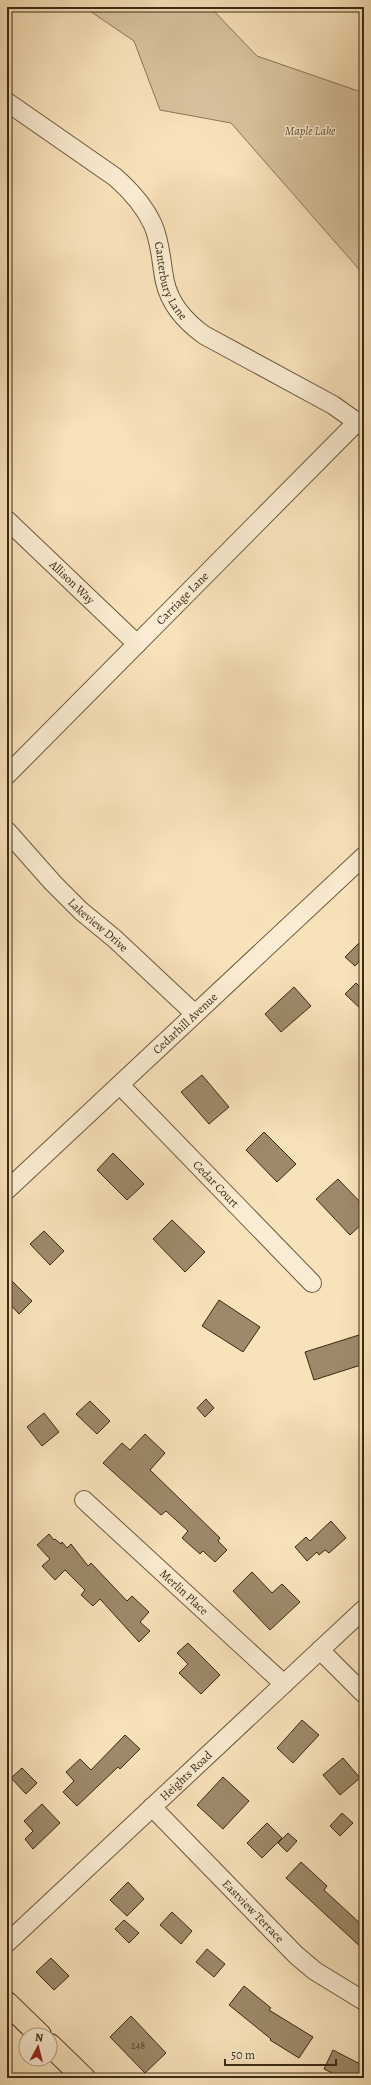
<svg xmlns="http://www.w3.org/2000/svg" width="371" height="2085" font-family="Alegreya,serif">
	<style>
		.green { fill: #d8c39e; stroke: #897658 }
		.building { fill: #9d8a6a; stroke: #3a2a13 }
		.lines { fill: none; stroke-linecap: round; stroke-linejoin: round }
		.minor-casing { stroke: #6a583d; stroke-width: 20 }
		.major-casing { stroke: #3a2a13; stroke-width: 24 }
		.minor { stroke: #faecd2; stroke-width: 18 }
		.major { stroke: #f8e2ba; stroke-width: 22 }
		.labels { text-anchor: middle; dominant-baseline: central; stroke-width: 3; stroke-linejoin: round; paint-order: stroke }
		.number-label { font-size: 10px; fill: #534229 }
		.park-label { font-size: 12px; font-style: italic; fill: #625036; stroke: #faecd2 }
		.street-label { font-size: 12px; fill: #3a2a13; stroke: #faecd2 }
	</style>
	<rect width="100%" height="100%" fill="#f8e2ba"/>
	<filter id="stains"><feTurbulence type="fractalNoise" baseFrequency=".005" numOctaves="4"/><feColorMatrix values="0 0 0 0 .2 0 0 0 0 .09 0 0 0 0 .02 0 0 0 .5 -.17"/></filter>
	<radialGradient id="worn" r=".72"><stop offset=".6" stop-color="#630" stop-opacity="0"/><stop offset="1" stop-color="#630" stop-opacity=".3"/></radialGradient>
	<!-- green -->
	<path class="green" d="M84,7H210L257,56L364,93V275L231,123L160,110L134,41Z"/>
	<!-- building -->
	<path class="building" d="M364,938V956L355,966L345,957Z
		M356,983L364,991V1012L345,994Z
		M294,987L311,1006L281,1032L265,1014Z
		M202,1075L229,1107L209,1124L181,1092Z
		M264,1132L296,1164L277,1182L246,1150Z
		M113,1153L144,1184L127,1200L97,1170Z
		M338,1179L364,1206V1222L350,1235L316,1199Z
		M172,1220L205,1252L185,1272L153,1239Z
		M44,1231L64,1251L50,1265L30,1244Z
		M7,1276L32,1301L19,1314L7,1301Z
		M219,1300L260,1327L243,1352L202,1326Z
		M359,1335L364,1350V1364L314,1380L305,1352Z
		M206,1399L214,1408L205,1417L197,1408Z
		M90,1401L110,1421L97,1434L76,1414Z
		M44,1413L59,1432L42,1446L27,1427Z
		M145,1434L165,1453L150,1470L220,1538L218,1541L227,1550L215,1562L203,1551L200,1554L182,1538L188,1531L166,1511L161,1515L103,1463L122,1443L130,1450Z
		M331,1521L346,1538L329,1553L325,1550L319,1555L317,1552L307,1561L295,1547L306,1537L310,1541Z
		M49,1534L54,1540L55,1539L61,1544L62,1542L67,1548L71,1544L88,1566L91,1563L127,1601L132,1596L149,1612L140,1622L150,1631L139,1642L100,1599L93,1606L81,1595L85,1590L65,1570L55,1580L42,1566L50,1559L37,1545Z
		M252,1572L272,1593L282,1584L300,1602L270,1630L233,1591Z
		M188,1643L220,1675L201,1694L179,1673L188,1664L177,1653Z
		M302,1720L319,1735L293,1763L277,1748Z
		M125,1735L140,1749L120,1769L118,1767L77,1806L63,1792L74,1781L66,1772L80,1759L91,1770Z
		M343,1758L360,1778L340,1795L323,1775Z
		M22,1768L37,1783L26,1794L11,1778Z
		M223,1777L249,1801L223,1829L197,1805Z
		M42,1804L60,1823L33,1849L25,1839L33,1831L24,1821Z
		M342,1813L353,1823L340,1836L330,1826Z
		M267,1823L282,1838L262,1858L247,1843Z
		M288,1833L297,1841L287,1852L278,1843Z
		M301,1862L327,1886L324,1890L364,1927V1950L286,1878Z
		M128,1882L144,1899L127,1916L110,1900Z
		M172,1912L192,1931L181,1944L160,1925Z
		M124,1920L139,1933L129,1943L115,1929Z
		M207,1949L225,1964L214,1977L196,1962Z
		M51,1958L69,1976L54,1990L36,1972Z
		M244,1986L271,2008L269,2010L313,2037L299,2058L270,2040L271,2039L229,2005Z
		M131,2016L166,2053L145,2073L110,2037Z
		M333,2050L364,2066L359,2078H342L324,2069Z"/>
	<g class="lines">
		<!-- minor casing -->
		<g class="minor-casing">
			<g id="minor">
				<path id="s1" d="M7,102L115,177C131,191 144,205 153,225C161,243 161,263 165,282C170,304 186,322 204,335L333,405L364,427"/>
				<path id="s2" d="M7,520L137,644"/>
				<path id="s3" d="M7,775L358,421"/>
				<path id="s4" d="M7,831L53,883L81,911L115,939L195,1014"/>
				<path id="s5" d="M120,1085L312,1283"/>
				<path id="s6" d="M7,1190L364,856"/>
				<path id="s7" d="M84,1500L284,1684"/>
				<path d="M320,1650L364,1694"/>
				<path id="s8" d="M152,1807L296,1955L315,1971L364,2001"/>
				<path id="s9" d="M7,1943L364,1609"/>
			</g>
		</g>
		<!-- major casing -->
		<g class="major-casing">
			<path id="major" d="M7,2003L40,2035
				M50,2045L84,2078"/>
		</g>
		<!-- minor -->
		<use href="#minor" class="minor"/>
		<!-- major -->
		<use href="#major" class="major"/>
	</g>
	<g class="labels">
		<!-- number labels -->
		<g class="number-label">
			<text x="138" y="2045">248</text>
		</g>
		<!-- park labels -->
		<g class="park-label">
			<text x="310" y="131">Maple Lake</text>
		</g>
		<!-- street labels -->
		<g class="street-label">
			<text stroke="none"><textPath href="#s1" startOffset="252">Canterbury Lane</textPath></text>
			<text stroke="none"><textPath href="#s2" startOffset="90">Allison Way</textPath></text>
			<text stroke="none"><textPath href="#s3" startOffset="249">Carriage Lane</textPath></text>
			<text stroke="none"><textPath href="#s4" startOffset="131">Lakeview Drive</textPath></text>
			<text stroke="none"><textPath href="#s6" startOffset="244">Cedarhill Avenue</textPath></text>
			<text stroke="none"><textPath href="#s5" startOffset="138">Cedar Court</textPath></text>
			<text stroke="none"><textPath href="#s7" startOffset="136">Merlin Place</textPath></text>
			<text stroke="none"><textPath href="#s9" startOffset="245">Heights Road</textPath></text>
			<text stroke="none"><textPath href="#s8" startOffset="145">Eastview Terrace</textPath></text>
		</g>
	</g>
	<!-- margin -->
	<rect width="371" height="2085" fill="none" stroke="#f8e2ba" stroke-width="24"/>
	<rect x="8" y="8" width="355" height="2069" fill="none" stroke="#3a2a13" stroke-width="2"/>
	<rect x="12" y="12" width="347" height="2061" fill="none" stroke="#3a2a13"/>
	<!-- north arrow -->
	<g transform="translate(38 2047) rotate(7)"><circle r="19" fill="#faecd2" stroke="#ad9e86"/>
	<path d="M0-3L7 15L0 10L-7 15Z" fill="#8f2418"/>
	<text y="-6" font-size="11" font-weight="bold" text-anchor="middle" fill="#3a2a13">N</text>
	</g>
	<!-- scale -->
	<path d="M225 2059v6h111v-6" fill="none" stroke="#3a2a13" stroke-width="2"/>
	<text x="231" y="2059" font-size="12" fill="#3a2a13" stroke="#faecd2" stroke-width="3" paint-order="stroke">50 m</text>
	<rect width="100%" height="100%" filter="url(#stains)"/>
	<rect width="100%" height="100%" fill="url(#worn)"/>
</svg>
